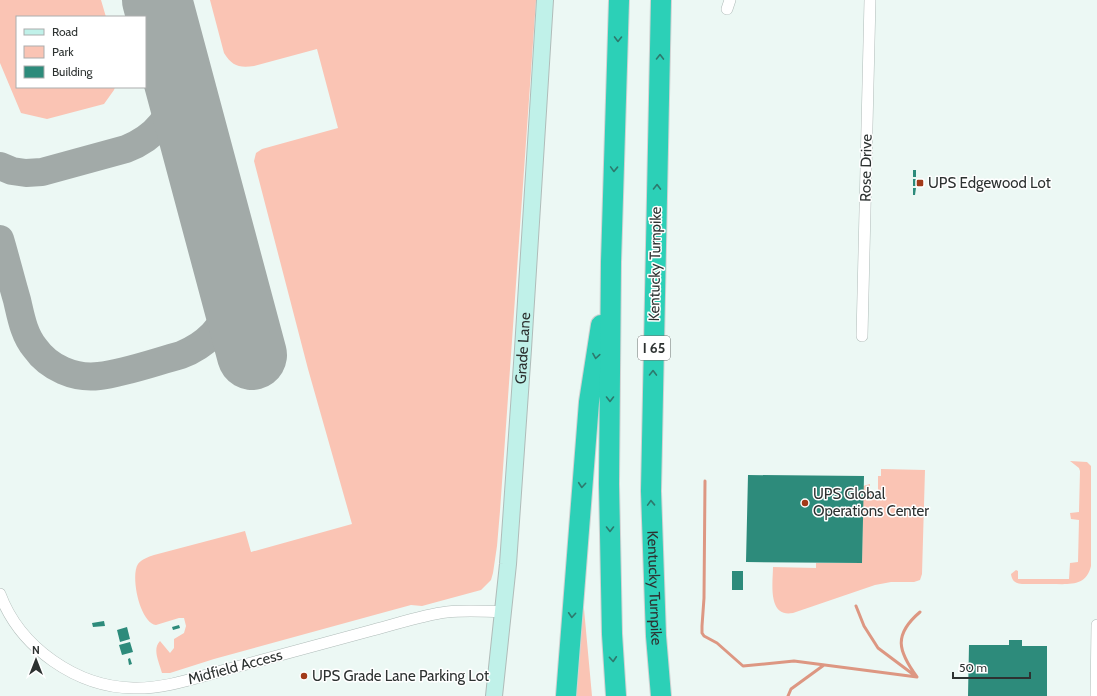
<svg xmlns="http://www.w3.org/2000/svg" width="1097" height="696" font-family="Cabin,sans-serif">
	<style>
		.green { fill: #fac4b4 }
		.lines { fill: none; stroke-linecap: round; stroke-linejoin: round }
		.stream { stroke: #dd9782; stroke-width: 3 }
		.taxiway { stroke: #a2aaa8; stroke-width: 28 }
		.runway { stroke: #a2aaa8; stroke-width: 70 }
		.building { fill: #2d8b7b }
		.minor-casing { stroke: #b0bcb9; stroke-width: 12 }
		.secondary-casing { stroke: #b0bcb9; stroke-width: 18 }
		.motorway-casing { stroke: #d1d2d2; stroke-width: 22 }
		.minor { stroke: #fff; stroke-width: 11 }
		.secondary { stroke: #c0f1e9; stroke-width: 16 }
		.motorway { stroke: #2cd0b7; stroke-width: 20 }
		.oneway { stroke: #2d796d }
		.poi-dot { fill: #a23a19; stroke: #fff; stroke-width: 1.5 }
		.labels { text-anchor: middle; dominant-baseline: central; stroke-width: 3; stroke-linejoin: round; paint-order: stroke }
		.shield { fill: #fff; stroke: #6c706f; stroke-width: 1 }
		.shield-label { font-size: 14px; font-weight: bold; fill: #2d3231 }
		.street-label { font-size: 15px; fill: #2d3231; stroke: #fff }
		.poi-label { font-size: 15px; fill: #2d3231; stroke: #fff; text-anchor: start }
	</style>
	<rect width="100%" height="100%" fill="#ecf8f4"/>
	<!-- green -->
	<path class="green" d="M0,0H101L106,17H17V87H115L114,90L104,104L47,119L21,113L0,63Z
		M210,0H536L500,511L497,546L493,573L491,580L481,590L433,603L422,606L411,605L378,614L214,659L170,673H162C159,662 152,649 160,641L170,653L174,648V639L184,633L186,626L184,618H179L156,625C140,623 130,576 138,564C142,559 148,557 154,555L245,531L251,552L352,524L308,369L254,161L256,153L262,149L338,128L317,49L254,66C239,68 232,66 224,53Z
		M1070,461L1087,462L1091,466V566C1086,587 1069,584 1050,584C1041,584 1032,584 1022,584C1015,583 1012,581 1011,574L1016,570L1018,571V579H1069L1070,563L1078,562L1079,520L1071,519L1070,513L1079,512L1080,471L1079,468Z
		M881,469L925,470L922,574L920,580L914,582H891L875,585L793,613C767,618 773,582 773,567L816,568V563H862L863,486L870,484V491L878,492V476H881Z
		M583,598L592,696H575Z"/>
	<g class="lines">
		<!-- stream -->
		<path class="stream" d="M705,481L704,598L702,626V633L704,636L717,643L743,666L794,661L917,677C898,651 893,635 920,612
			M856,606L864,626L878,648L914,675
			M788,696L791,689L824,665"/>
		<!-- taxiway -->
		<path class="taxiway" d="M0,166L12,171L26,173L42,172L126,149C154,138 175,116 175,84C175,76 174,68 173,59
			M0,239C6,259 11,280 17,300C21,317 24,335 35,348C49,368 75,379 99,376C125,373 155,362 181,355C204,346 226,327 230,301C231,292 230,283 230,273"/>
		<!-- runway -->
		<path class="runway" d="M157,0L252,355"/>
	</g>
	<!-- building -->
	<path class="building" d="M913,170H916V177H913Z
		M913,179H916V186H913Z
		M913,188H916L915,195H913Z
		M748,475L864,476L862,563L746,562Z
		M732,571H743V590H732Z
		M104,621L105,626L93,627L92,623Z
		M179,625L180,628L173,630L172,627Z
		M127,627L130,639L120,642L117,630Z
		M1009,640H1022V646H1047V696H968L969,645H1009Z
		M130,642L133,652L122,655L119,645Z
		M130,658L132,664L129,665L128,659Z"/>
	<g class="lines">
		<!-- minor casing -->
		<g class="minor-casing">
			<path id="minor" d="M727,9L730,0
				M862,336L870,0
				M0,594C20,648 77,687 133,688C164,689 195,678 225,670C274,657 324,643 373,630C397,624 422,615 447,612C466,610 485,611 504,612
				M1096,696L1097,625"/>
		</g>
		<!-- secondary casing -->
		<g class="secondary-casing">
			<g id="secondary">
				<path id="s1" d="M494,696L508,564L523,349L545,0"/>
			</g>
		</g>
		<!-- motorway casing -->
		<g class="motorway-casing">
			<g id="motorway">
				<path id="s2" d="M661,0L651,491L656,636L661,696"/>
				<path d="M566,696L589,402L601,325"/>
				<path d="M616,696L612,634L609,484L611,262L619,0"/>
			</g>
		</g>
		<!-- minor -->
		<use href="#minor" class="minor"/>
		<!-- secondary -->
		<use href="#secondary" class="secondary"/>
		<!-- motorway -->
		<use href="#motorway" class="motorway"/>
	</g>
	<!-- one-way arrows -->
	<defs><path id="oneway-chevron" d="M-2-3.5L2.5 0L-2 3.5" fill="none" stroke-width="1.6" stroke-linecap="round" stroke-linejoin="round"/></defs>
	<g class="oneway">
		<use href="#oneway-chevron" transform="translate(618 39) rotate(91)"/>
		<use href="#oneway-chevron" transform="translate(660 57) rotate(-89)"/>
		<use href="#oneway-chevron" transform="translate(614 169) rotate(92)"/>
		<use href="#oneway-chevron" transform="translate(657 187) rotate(-89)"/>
		<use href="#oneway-chevron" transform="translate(596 356) rotate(99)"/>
		<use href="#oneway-chevron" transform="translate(653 373) rotate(-89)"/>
		<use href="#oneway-chevron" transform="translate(610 399) rotate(90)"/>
		<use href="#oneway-chevron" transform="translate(582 485) rotate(95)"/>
		<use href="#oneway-chevron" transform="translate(651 503) rotate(-92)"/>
		<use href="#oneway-chevron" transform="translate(610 529) rotate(90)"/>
		<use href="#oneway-chevron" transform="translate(572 615) rotate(94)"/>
		<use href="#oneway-chevron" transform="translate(613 659) rotate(86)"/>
	</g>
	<!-- markers -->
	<g class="poi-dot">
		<rect x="916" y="179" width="8" height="8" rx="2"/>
		<circle cx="805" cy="503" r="4"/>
		<circle cx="304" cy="676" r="4"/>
	</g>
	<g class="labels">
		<!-- shield labels -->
		<rect class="shield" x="638" y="336" width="32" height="24" rx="3"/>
		<g class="shield-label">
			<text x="654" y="348">I 65</text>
		</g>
		<!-- street labels -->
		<g class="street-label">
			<text transform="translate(866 168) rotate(-89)">Rose Drive</text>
			<text transform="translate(655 264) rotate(-89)">Kentucky Turnpike</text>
			<text stroke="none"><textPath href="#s1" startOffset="349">Grade Lane</textPath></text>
			<text stroke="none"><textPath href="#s2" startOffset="588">Kentucky Turnpike</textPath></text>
			<text transform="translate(235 667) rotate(-15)">Midfield Access</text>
		</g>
		<!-- poi labels -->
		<g class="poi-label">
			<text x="928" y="183">UPS Edgewood Lot</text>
			<text x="813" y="494">UPS Global<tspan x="813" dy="17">Operations Center</tspan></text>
			<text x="312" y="676">UPS Grade Lane Parking Lot</text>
		</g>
	</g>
	<!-- legend -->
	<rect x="16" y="16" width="130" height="72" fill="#ffffff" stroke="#abadad"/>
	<rect x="24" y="29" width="20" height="6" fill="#c0f1e9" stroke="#abadad"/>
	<text x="52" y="36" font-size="12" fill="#2d3231">Road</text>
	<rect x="24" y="46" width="20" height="12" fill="#fac4b4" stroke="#abadad"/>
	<text x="52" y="56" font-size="12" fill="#2d3231">Park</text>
	<rect x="24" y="66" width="20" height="12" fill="#2d8b7b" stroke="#abadad"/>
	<text x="52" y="76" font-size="12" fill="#2d3231">Building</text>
	<!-- north arrow -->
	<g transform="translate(36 660)" stroke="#ffffff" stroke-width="3" paint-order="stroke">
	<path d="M0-3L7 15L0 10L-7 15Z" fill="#2d3231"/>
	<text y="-6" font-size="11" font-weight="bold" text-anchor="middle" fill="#2d3231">N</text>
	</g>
	<!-- scale -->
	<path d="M953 672v6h77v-6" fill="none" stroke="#2d3231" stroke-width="2"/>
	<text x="959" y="672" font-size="12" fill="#2d3231" stroke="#ffffff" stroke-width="3" paint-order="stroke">50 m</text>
</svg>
